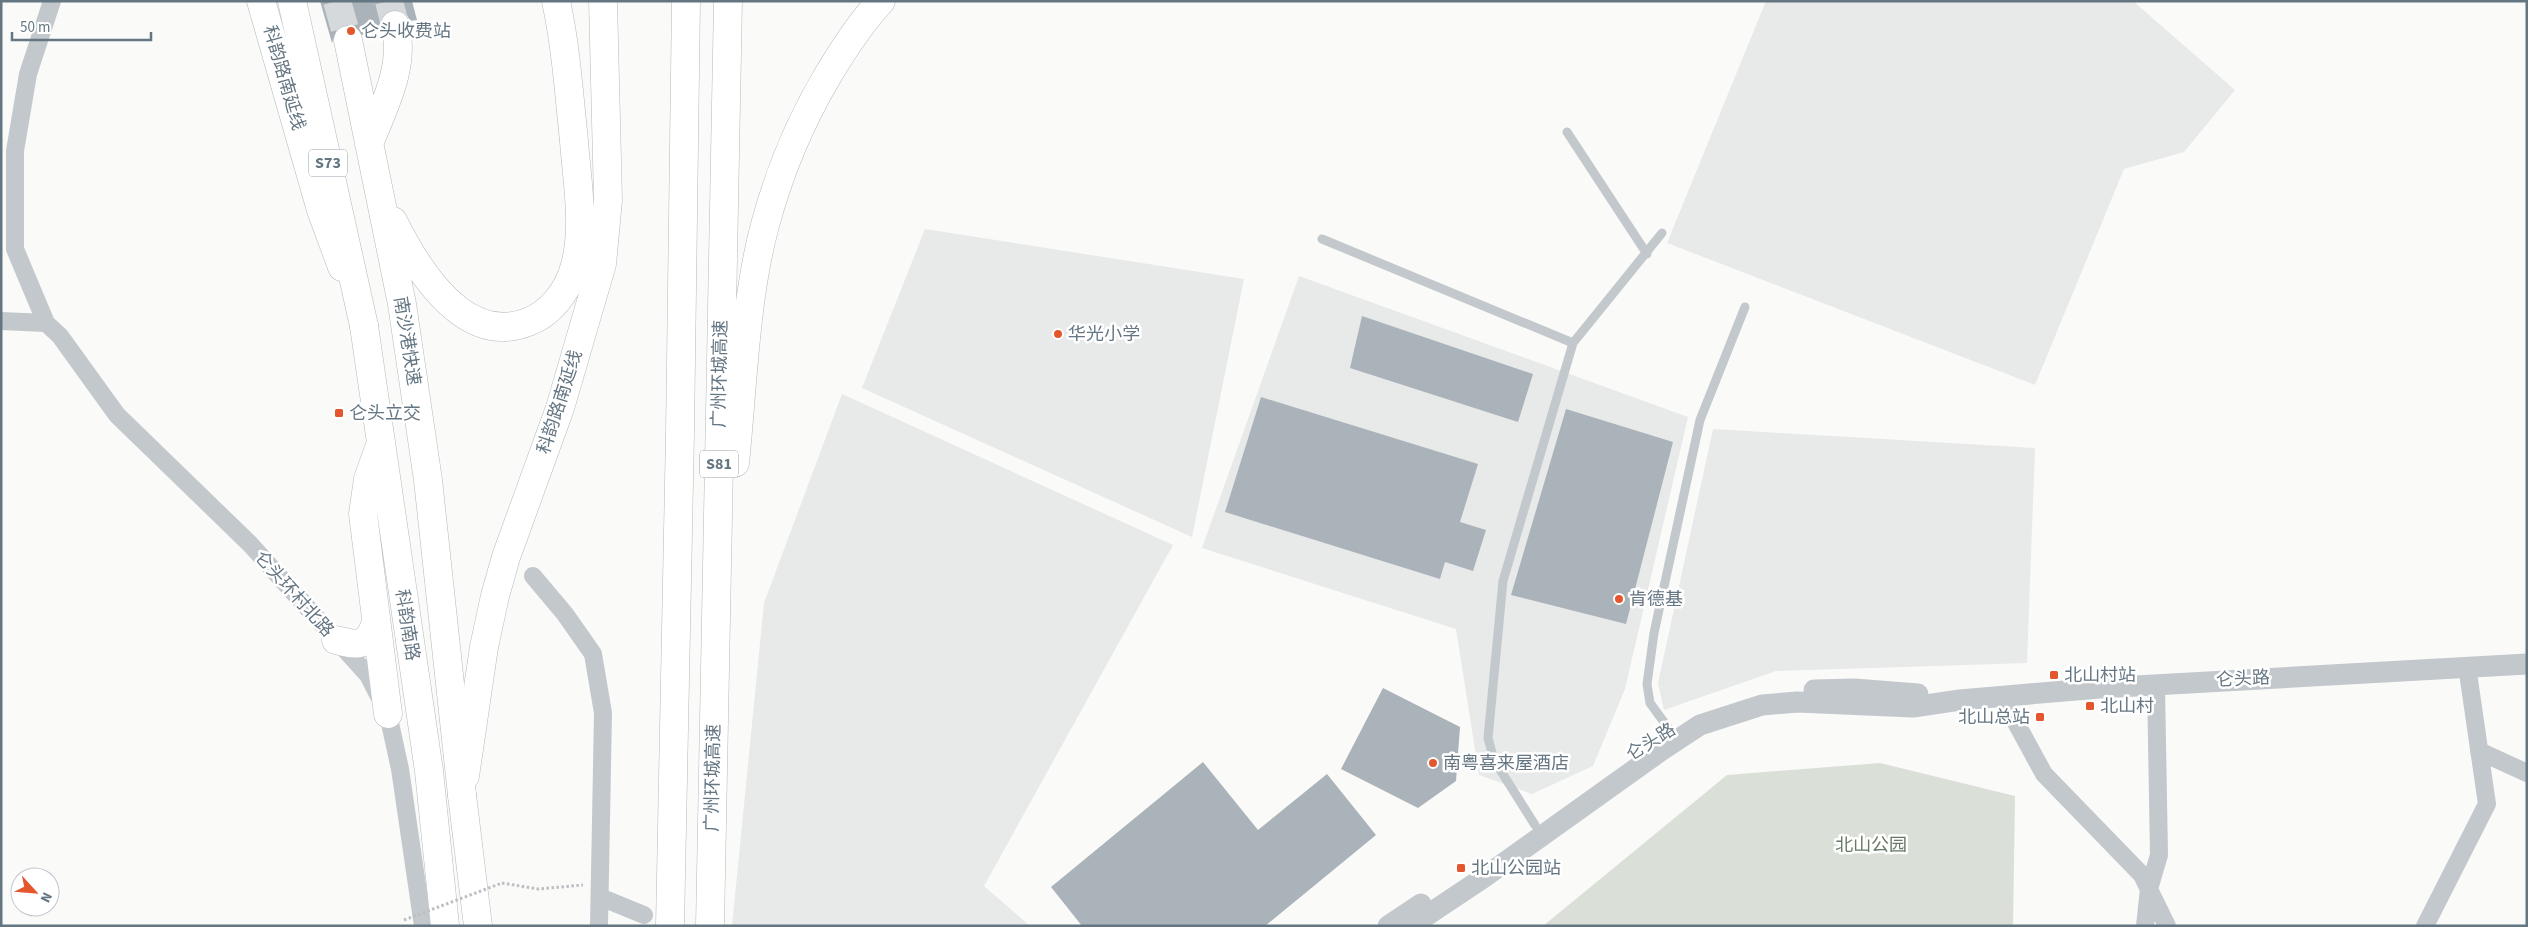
<svg xmlns="http://www.w3.org/2000/svg" width="2528" height="927" font-family="'Source Sans 3','Noto Sans SC',sans-serif">
	<style>
		.built { fill: #e8e9e9 }
		.green { fill: #dadfd7 }
		.building { fill: #aab3b9 }
		.lines { fill: none; stroke-linecap: round; stroke-linejoin: round }
		.motorway-tunnel { stroke: #d5d9db; stroke-width: 28; stroke-dasharray: 28 14; stroke-linecap: butt }
		.primary-casing { stroke: #b5babe; stroke-width: 29 }
		.trunk-casing { stroke: #b4b9bd; stroke-width: 29 }
		.motorway-casing { stroke: #b4b9bd; stroke-width: 29 }
		.path { stroke: #bbbfc2; stroke-width: 3; stroke-dasharray: 2.5 2.5; stroke-linecap: butt }
		.service { stroke: #c3c8cc; stroke-width: 9 }
		.minor { stroke: #c3c8cc; stroke-width: 18 }
		.tertiary { stroke: #c3c8cc; stroke-width: 21 }
		.primary { stroke: #fff; stroke-width: 28 }
		.trunk { stroke: #fff; stroke-width: 28 }
		.motorway { stroke: #fff; stroke-width: 28 }
		.path-bridge { stroke: #bbbfc2; stroke-width: 3; stroke-dasharray: 2.5 2.5; stroke-linecap: butt }
		.poi-dot { fill: #e4572e; stroke: #fff; stroke-width: 2 }
		.labels { text-anchor: middle; dominant-baseline: central; stroke-width: 5; stroke-linejoin: round; paint-order: stroke }
		.shield { fill: #fff; stroke: #939fa8; stroke-width: 1 }
		.shield-label { font-size: 16px; font-weight: bold; fill: #657683 }
		.poi-label { font-size: 18px; fill: #657683; stroke: #fff; text-anchor: start }
		.street-label { font-size: 18px; fill: #657683; stroke: #fff }
		.park-label { font-size: 18px; fill: #687a64; stroke: #fff }
	</style>
	<rect width="100%" height="100%" fill="#fafaf8"/>
	<!-- built -->
	<path class="built" d="M1766,1H2133L2235,90L2184,152L2124,169L2035,385L1667,243Z
		M925,229L1244,279L1192,537L862,388Z
		M1299,276L1688,417L1625,689L1593,766L1532,794L1479,775L1456,629L1202,548Z
		M842,394L1173,545L984,886L1030,926H732L764,603Z
		M1713,429L2035,448L2027,663L1776,671L1664,710L1658,683Z"/>
	<!-- green -->
	<path class="green" d="M1880,763L2015,796L2013,926H1543L1727,775Z"/>
	<!-- building -->
	<path class="building" d="M320,1H412L417,20L410,21L407,15L401,11L392,10L385,13L381,19L380,30L362,35L353,25H344L337,29L332,43Z
		M1362,316L1533,374L1518,422L1350,368Z
		M1261,397L1478,464L1460,522L1486,530L1473,571L1445,562L1440,579L1225,512Z
		M1566,409L1673,442L1626,624L1511,595Z
		M1383,688L1460,727L1456,781L1418,808L1341,769Z
		M1203,762L1258,830L1327,774L1376,835L1265,926H1082L1051,887Z"/>
	<g class="lines">
		<!-- motorway-tunnel -->
		<path class="motorway-tunnel" d="M337,1L348,40
			M389,1L395,25"/>
		<!-- primary casing -->
		<g class="primary-casing">
			<path id="primary" d="M261,1L321,210L342,267
				M465,776L484,647L495,596L506,557L560,408L602,264L608,200L603,1"/>
		</g>
		<!-- trunk casing -->
		<g class="trunk-casing">
			<path id="trunk" d="M364,326L429,771L445,926
				M379,448L368,479L363,514L388,714
				M336,640C358,646 367,647 376,623
				M462,795L478,926"/>
		</g>
		<!-- motorway casing -->
		<g class="motorway-casing">
			<path id="motorway" d="M292,1L364,326
				M348,40L402,304L428,480L462,795
				M369,144C384,106 406,65 395,25
				M393,221C417,269 464,347 528,322C550,314 567,292 574,269C586,229 577,182 574,141C569,94 566,47 556,1
				M735,463C743,386 745,299 765,225C779,173 800,122 828,75C843,50 860,23 881,1
				M670,926L680,433L686,1
				M710,926L728,1"/>
		</g>
		<!-- path -->
		<path class="path" d="M502,883L538,889L583,885"/>
		<!-- service -->
		<path class="service" d="M1567,132L1647,254
			M1322,239L1573,343
			M1669,729L1650,703L1647,684L1654,633L1700,420L1745,307
			M1535,825L1494,760L1488,738L1503,581L1573,343L1662,233"/>
		<!-- minor -->
		<path class="minor" d="M52,1L28,74L15,151V249L46,323L60,336L117,415L250,544L368,675L388,714L400,769L423,926
			M1,321L46,323
			M533,576L565,614L593,654L603,713L599,926
			M2002,697L2044,774L2142,875L2167,926
			M2479,751L2527,773
			M600,897L644,915
			M2145,926L2149,889L2159,855L2156,685
			M2425,926L2487,804L2467,666"/>
		<!-- tertiary -->
		<path class="tertiary" d="M1814,690L1854,689L1918,694
			M1388,926L1421,904
			M1411,926L1483,878L1662,750L1700,725L1762,705L1797,702L1913,707L1960,700L2100,688L2527,664"/>
		<!-- primary -->
		<use href="#primary" class="primary"/>
		<!-- trunk -->
		<use href="#trunk" class="trunk"/>
		<!-- motorway -->
		<use href="#motorway" class="motorway"/>
		<!-- path-bridge -->
		<path class="path-bridge" d="M404,920L502,883"/>
	</g>
	<!-- markers -->
	<g class="poi-dot">
		<circle cx="351" cy="31" r="5"/>
		<circle cx="1058" cy="334" r="5"/>
		<rect x="334" y="408" width="10" height="10" rx="2.5"/>
		<circle cx="1619" cy="599" r="5"/>
		<rect x="2049" y="670" width="10" height="10" rx="2.5"/>
		<rect x="2085" y="701" width="10" height="10" rx="2.5"/>
		<rect x="2035" y="712" width="10" height="10" rx="2.5"/>
		<circle cx="1433" cy="763" r="5"/>
		<rect x="1456" y="863" width="10" height="10" rx="2.5"/>
	</g>
	<g class="labels">
		<!-- shield labels -->
		<g class="shield">
			<rect x="309" y="149.5" width="38" height="27" rx="4"/>
			<rect x="700" y="450.5" width="38" height="27" rx="4"/>
		</g>
		<g class="shield-label">
			<text x="328" y="163">S73</text>
			<text x="719" y="464">S81</text>
		</g>
		<!-- poi labels -->
		<g class="poi-label">
			<text x="361" y="31">仑头收费站</text>
			<text x="1068" y="334">华光小学</text>
			<text x="349" y="413">仑头立交</text>
			<text x="1629" y="599">肯德基</text>
			<text x="2064" y="675">北山村站</text>
			<text x="2100" y="706">北山村</text>
			<text x="2030" y="717" text-anchor="end">北山总站</text>
			<text x="1443" y="763">南粤喜来屋酒店</text>
			<text x="1471" y="868">北山公园站</text>
		</g>
		<!-- street labels -->
		<g class="street-label">
			<text transform="translate(284 78) rotate(74)">科韵路南延线</text>
			<text transform="translate(407 341) rotate(81)">南沙港快速</text>
			<text transform="translate(720 374) rotate(-89)">广州环城高速</text>
			<text transform="translate(560 402) rotate(-72)">科韵路南延线</text>
			<text transform="translate(294 594) rotate(48)">仑头环村北路</text>
			<text transform="translate(407 625) rotate(81)">科韵南路</text>
			<text transform="translate(2243 679) rotate(-3)">仑头路</text>
			<text transform="translate(1651 742) rotate(-32)">仑头路</text>
			<text transform="translate(713 778) rotate(-89)">广州环城高速</text>
		</g>
		<!-- park labels -->
		<g class="park-label">
			<text x="1871" y="845">北山公园</text>
		</g>
	</g>
	<!-- border -->
	<rect width="2528" height="927" fill="none" stroke="#657683" stroke-width="5"/>
	<!-- north arrow -->
	<g transform="translate(35 892) rotate(116)"><circle r="24" fill="#ffffff" stroke="#c1c8cd"/>
	<path d="M0-4L9 19L0 12L-9 19Z" fill="#e4572e"/>
	<text y="-8" font-size="14" font-weight="bold" text-anchor="middle" fill="#657683">N</text>
	</g>
	<!-- scale -->
	<path d="M12 32v8h139v-8" fill="none" stroke="#657683" stroke-width="2.5"/>
	<text x="20" y="32" font-size="15" fill="#657683" stroke="#ffffff" stroke-width="4" paint-order="stroke">50 m</text>
</svg>
